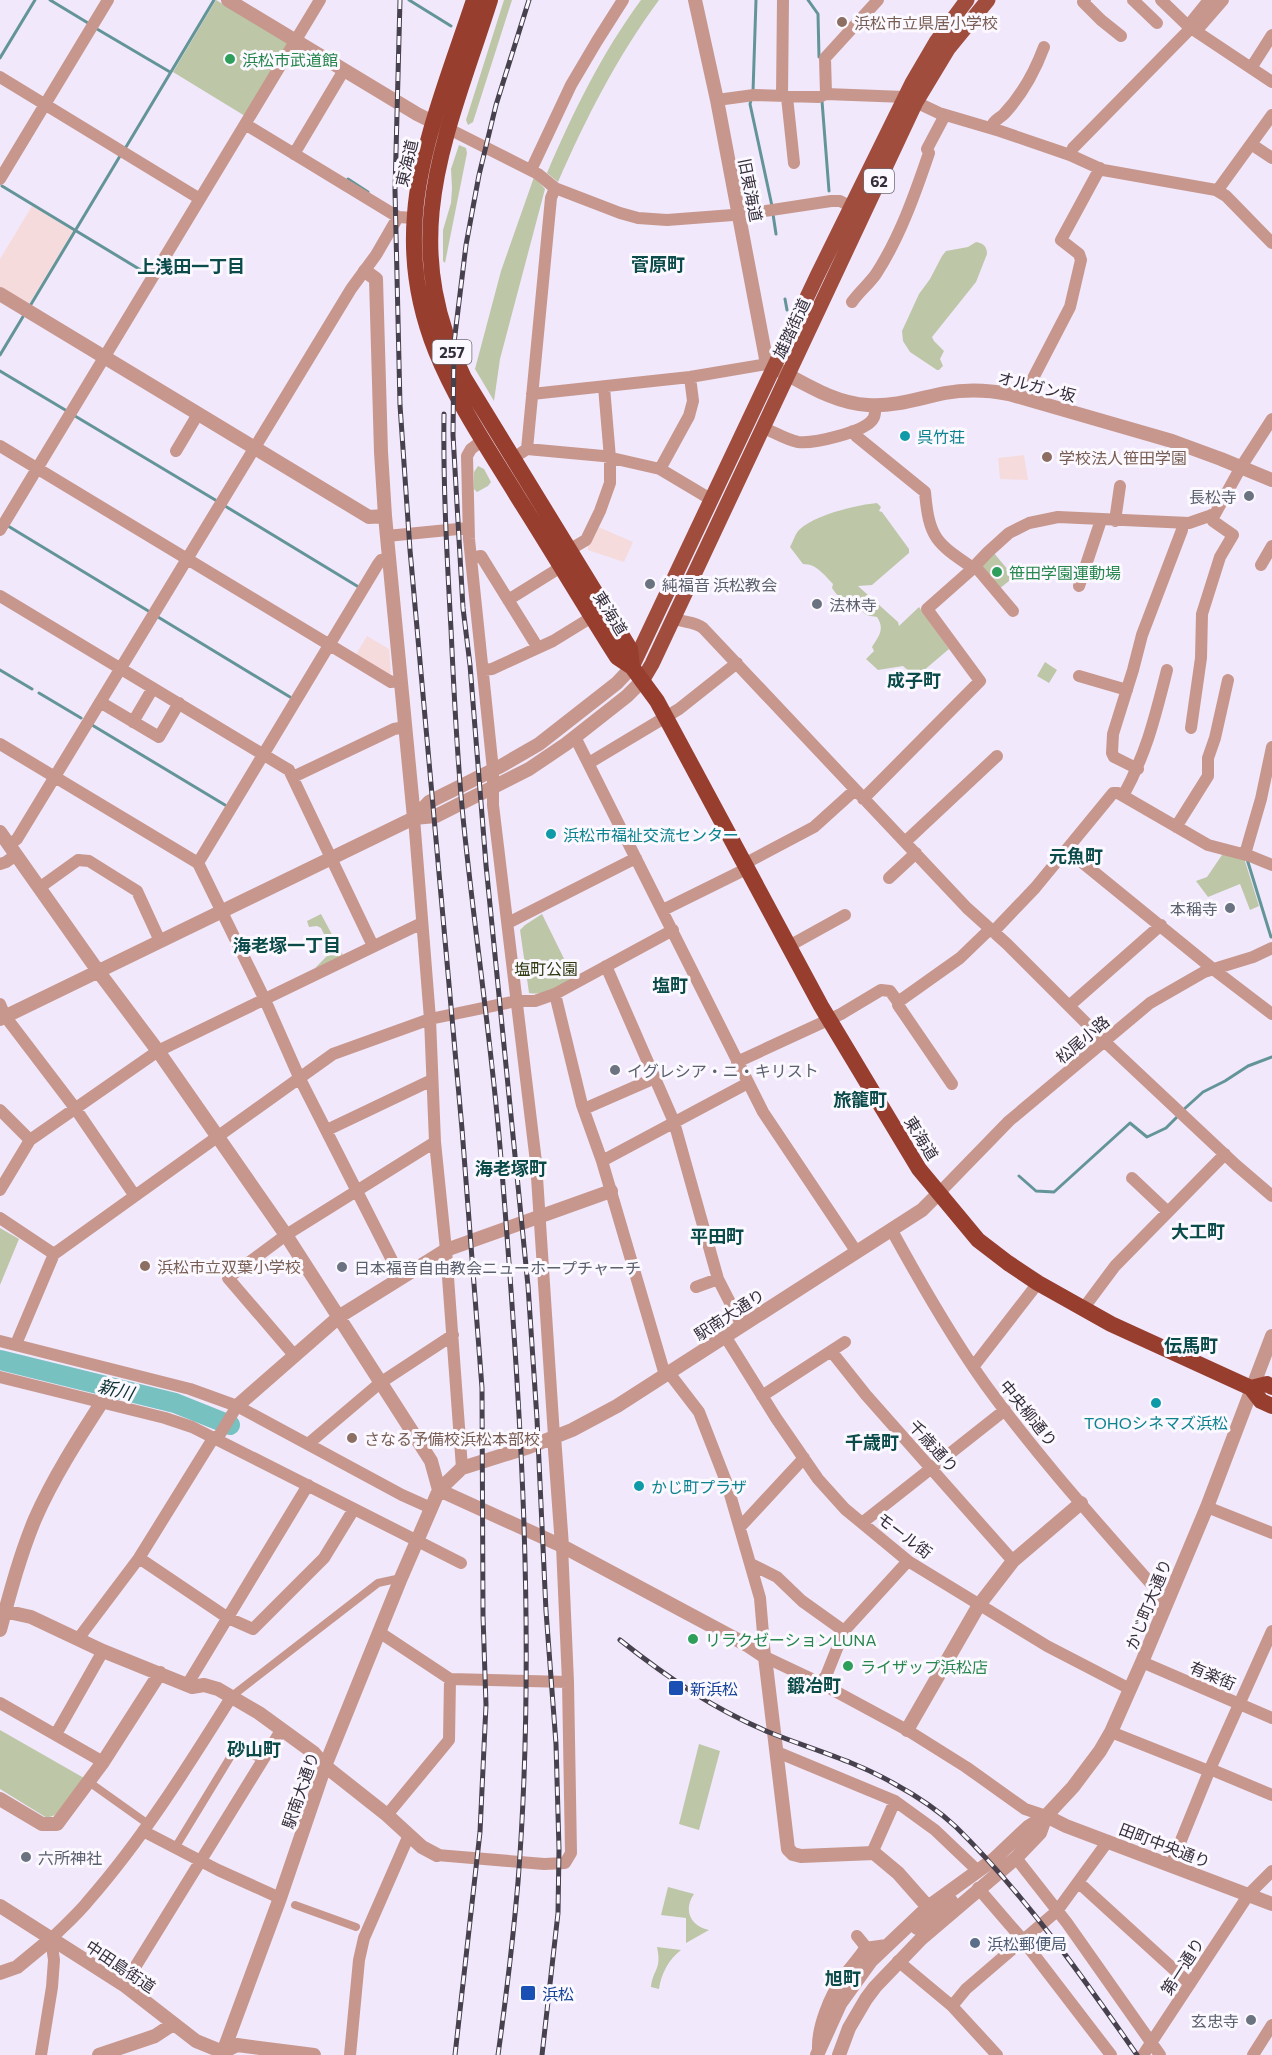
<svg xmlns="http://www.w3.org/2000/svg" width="1272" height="2055" font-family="Commissioner,'Noto Sans JP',sans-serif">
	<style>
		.industrial { fill: #f6dbdc }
		.green { fill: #bdc7a7 }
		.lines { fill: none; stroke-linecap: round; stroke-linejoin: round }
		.stream { stroke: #639598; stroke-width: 3 }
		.river { stroke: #77c1c1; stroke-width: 20 }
		.pedestrian { stroke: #c7978d; stroke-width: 8 }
		.minor { stroke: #c7978d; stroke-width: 12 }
		.tertiary { stroke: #c7978d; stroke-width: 14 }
		.primary { stroke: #a04d3e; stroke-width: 15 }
		.trunk { stroke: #983e2e; stroke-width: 16 }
		.rail-casing { stroke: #47414d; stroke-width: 5 }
		.rail { stroke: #fbf8ff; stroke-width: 3; stroke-dasharray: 9; stroke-linecap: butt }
		.education-dot { fill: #8d6e63; stroke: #fbf8ff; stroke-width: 2 }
		.leisure-dot { fill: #2e9e5b; stroke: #fbf8ff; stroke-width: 2 }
		.culture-dot { fill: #0f9aa8; stroke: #fbf8ff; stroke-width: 2 }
		.worship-dot { fill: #6b7280; stroke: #fbf8ff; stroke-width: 2 }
		.transit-dot { fill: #1a4fb4; stroke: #fbf8ff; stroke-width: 2 }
		.service-dot { fill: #5c6f8a; stroke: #fbf8ff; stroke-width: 2 }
		.labels { text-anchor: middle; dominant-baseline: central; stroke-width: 6; stroke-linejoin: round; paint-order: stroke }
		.shield { fill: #fbf8ff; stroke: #706b75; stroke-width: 1.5 }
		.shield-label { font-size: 15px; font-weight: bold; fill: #342e3a }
		.education-label { font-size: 16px; fill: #785e54; stroke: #fbf8ff; text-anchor: start }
		.leisure-label { font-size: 16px; fill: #27864d; stroke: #fbf8ff; text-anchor: start }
		.street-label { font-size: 16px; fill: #342e3a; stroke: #fbf8ff }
		.culture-label { font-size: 16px; fill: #0d838f; stroke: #fbf8ff; text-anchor: start }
		.worship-label { font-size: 16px; fill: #5b616d; stroke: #fbf8ff; text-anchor: start }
		.park-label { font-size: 16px; fill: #303a12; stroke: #fbf8ff }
		.transit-label { font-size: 16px; fill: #164399; stroke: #fbf8ff; text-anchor: start }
		.service-label { font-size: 16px; fill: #4e5e75; stroke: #fbf8ff; text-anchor: start }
		.neighbourhood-label { font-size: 18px; font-weight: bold; fill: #0b4b49; stroke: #fbf8ff }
		.water-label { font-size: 18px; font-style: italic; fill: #0b3131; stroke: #fbf8ff }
	</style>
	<rect width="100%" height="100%" fill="#f1e8fc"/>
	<!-- industrial -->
	<path class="industrial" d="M32,206L73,231L29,304L0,287V259Z
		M1024,455L1028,480L1000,479L998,458Z
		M596,526L633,542L624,562L588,550V544Z
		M367,636L389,649L391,674L388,676L355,656Z"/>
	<!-- green -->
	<path class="green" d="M216,0L287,42V45L245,116L173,72Z
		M504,0H512L473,122L468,125L466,120Z
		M641,0H659C617,57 586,118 558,182L547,173C573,112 602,53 641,0Z
		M459,145L466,148L467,153L445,263L443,261V230L451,203L452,188L451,169Z
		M534,177L545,189L500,359L494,401L475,369L501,271Z
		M976,242C983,243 987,246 987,254L976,282L932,337L934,341L944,351L940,359L943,366L939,370H937L910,352L903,341L902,331L919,294L930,279L942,256L946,251L968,247Z
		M478,466L484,469L491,482L488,486L477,492L474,489V472Z
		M877,503L881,507L879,511L882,512L909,549V553L872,585L858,586L898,622L899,626L919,607L949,649L916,677L903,666L878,670L866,659L874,651L872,647C879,636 885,629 877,617C861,615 867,613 856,606C843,597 843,604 832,588L833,584C824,575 817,564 803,564L790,547C793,542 795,534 799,530C814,515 856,505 877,503Z
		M993,552L1014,577L999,589L981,564Z
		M1045,662L1057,670L1049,683L1037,676Z
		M1224,852L1244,858L1259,906L1250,910L1240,884L1208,897L1196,881L1207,877Z
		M321,914L344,957L315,968L332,951L321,928L317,926L309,927L307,921Z
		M542,914L574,979C560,987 546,996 529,993L520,930L525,925Z
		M0,1228L19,1239L0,1285Z
		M0,1730L84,1778L55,1815L47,1818L0,1789Z
		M699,1744L720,1751L699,1830L679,1824Z
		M668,1887L694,1894C683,1910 690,1926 709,1930L686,1943V1918L661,1915Z
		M657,1947L681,1950C669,1959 661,1974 659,1989L651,1987C653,1969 662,1970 657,1947Z"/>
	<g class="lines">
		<!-- stream -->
		<path class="stream" d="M50,0L88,23
			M409,0L451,26
			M808,0L818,14L819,57
			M97,29L170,72
			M0,58L35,0
			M753,92L756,0
			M751,100L750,104L772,206
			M822,101L829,191
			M126,147L214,0
			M348,179L368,192
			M2,186L149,275
			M773,214L776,234
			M785,299L787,310
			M30,306L120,156
			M0,355L24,315
			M0,371L67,411
			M75,416L217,501
			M225,506L357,586
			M8,526L150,612
			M158,617L290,697
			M0,670L32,689
			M39,693L81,718
			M92,725L225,805
			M1247,859L1271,937
			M1182,1111L1203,1092L1225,1081L1248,1066L1272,1057
			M1019,1176L1036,1191L1054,1192L1130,1123L1147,1137L1166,1128L1178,1116"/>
		<!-- river -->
		<path class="river" d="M0,1360L175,1403L230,1425"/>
		<!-- pedestrian -->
		<path class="pedestrian" d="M232,1696L378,1583L401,1578
			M89,1782L148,1824
			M175,1848L237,1746L262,1760
			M295,1905L356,1927"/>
		<!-- minor -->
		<path class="minor" d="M1085,0L1083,2L1101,20L1121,36
			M1133,0L1157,23
			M1161,0L1188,26L1272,82
			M1188,26L1209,0
			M1196,31L1223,0
			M1251,68L1272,35
			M0,77L200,199
			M826,94L825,58L878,0
			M782,96L783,0
			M787,97L794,163
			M717,100L754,95L819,97L826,94L905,97L939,113L1000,131L1070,155L1103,170L1216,190L1226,196L1272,243
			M245,124L398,217
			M991,128C993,120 999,119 1004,114C1022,95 1035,71 1044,47
			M449,129L538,174L555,188L620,213L638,218L667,220L746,214L831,201H840L852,207
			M1251,144L1272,158
			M294,154L344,70
			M1070,155L1073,148L1191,28
			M531,170L571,85L597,41L623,0
			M0,179L108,0
			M1217,191L1272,115
			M852,302C859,292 869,284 876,274C900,237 915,194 929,153L927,149L945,115
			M532,394L690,377L767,364
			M1025,398L1029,386L1070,307L1081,260L1079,254L1061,240L1100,168
			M764,428C774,432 787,440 798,442C813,444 865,432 873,419C876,415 875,410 875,405
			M853,431L856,436L925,492C929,538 936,543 973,568
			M483,440L471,449L467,456L469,539L493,770V805L536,1162L554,1436
			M0,446L391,682L401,681
			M527,449L551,198L555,188
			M176,451L198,414
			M521,453L527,449L603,456L660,469L712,500
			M660,469L689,416L693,401L690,377
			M1115,521L1120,486
			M0,530L320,0
			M387,536L468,528
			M569,550L586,540L600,511L610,483V458L604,387
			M471,558L481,556L538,648
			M1261,565L1272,546
			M975,566L1013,611
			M1079,586L1101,520
			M0,596L289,770L373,946
			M508,600L561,567
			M674,618C683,623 694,621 703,628L967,908L1007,944L1104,1041L1236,1165L1272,1196
			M483,670L492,669L553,641L592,617
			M1079,676L1127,690
			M100,702L159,737L179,703
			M133,722L153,688
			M1191,728L1201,658L1202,614L1220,557L1233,535L1213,521L1211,515
			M575,737L763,1112L856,1251
			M0,744L198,863L265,1000L299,1077L401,1278
			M589,763L679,709L737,663
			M1138,769L1114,757L1112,753L1113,734L1133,670L1142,635L1182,530L1183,523
			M293,777L394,729L405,727
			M1123,796C1147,752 1155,717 1167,670
			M863,799L980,681L927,609L970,571L988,552L1009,533L1029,523L1058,517L1189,523L1215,514L1241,467L1272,419
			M414,818L430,1019L435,1142L446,1250L462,1468
			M1176,827L1208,776V758L1215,738L1228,680
			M905,842L997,756
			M9,845L17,839L351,289L376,255L398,217L414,218
			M1067,850L1213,969L1272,1014
			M1245,854L1261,799L1272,747
			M198,863L378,564L381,560L389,559
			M746,863L814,827L855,790
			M0,864L6,862L16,855
			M889,878L916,853
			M39,888L78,860L89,861L137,891L160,941
			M663,910L748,868
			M508,923L636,858
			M993,932L1035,888L1113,793H1118L1208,845L1250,856L1272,865
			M789,946L845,915
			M606,966L674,1122L718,1279L742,1326
			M555,994L582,1105L602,1161L665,1375
			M898,1002V1005L952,1084
			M0,1004L5,1016L75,1108L135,1196
			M1069,1006L1161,925
			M737,1062L841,1014L881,990L890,991L898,1002L960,958L990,929
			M584,1109L655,1078
			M0,1110L30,1140
			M327,1130L432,1080
			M602,1161L748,1083
			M1132,1178L1168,1212
			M0,1190L30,1140L158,1051L422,923
			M938,1194L1009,1121L1150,1003L1204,972L1253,957L1272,948
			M0,1218L54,1254
			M891,1229C920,1282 950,1335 985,1384C1040,1460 1104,1530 1166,1601
			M696,1287L718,1279
			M1083,1309L1115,1266L1225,1154
			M725,1336L776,1418L818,1479L845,1509L908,1561L1047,1646L1130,1689
			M0,1341L190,1389L237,1406L402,1495L431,1508
			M16,1344L54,1254L333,1054L430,1019L516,1001H535L555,994L673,930
			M831,1351L866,1395L1013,1561
			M294,1355L228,1278L286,1235L435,1142
			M973,1367L1038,1283
			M669,1373L699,1412L727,1484L760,1598L765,1657L820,1683L907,1730L966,1767L1025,1809L1046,1816
			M0,1377L165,1418L192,1427L461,1563
			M762,1396L845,1342
			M217,1439L237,1406
			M308,1444L380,1383L453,1335
			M1207,1507L1272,1533
			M862,1523L1005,1410
			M741,1526L804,1458
			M139,1558L228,1618L253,1629L324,1558L354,1509
			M751,1564L777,1577L802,1601L844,1631
			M379,1632L450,1679L568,1682
			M78,1639L139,1558L214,1437
			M1142,1662L1272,1718
			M820,1683L826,1676L844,1631L908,1561
			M187,1685L308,1485
			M0,1703L103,1762
			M1111,1732L1209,1771
			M56,1734L103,1651
			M777,1752L895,1801L935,1830L978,1871
			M1210,1769L1272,1795
			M387,1815L449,1740L450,1679
			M143,1831L218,1870L280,1898
			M872,1853L895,1801
			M437,1855L544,1864L565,1863L571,1853L568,1682L562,1546
			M1016,1858L1067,1923L1160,2055
			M1171,1865L1210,1769L1272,1631
			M1078,1882L1190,1984
			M978,1888L1022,1939L1111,2055
			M898,1961L952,2006L997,2055
			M124,1985L282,1729
			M952,2006L966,1989L1057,1911L1108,1841
			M818,2049C817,2026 830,1996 843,1977C850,1967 859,1958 866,1947L857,1936
			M41,2055L52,1987L54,1960L51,1939C64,1926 78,1914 89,1900C144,1837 188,1766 232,1696
			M350,2055L359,1960L364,1938L409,1835
			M1143,2055L1249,1894L1272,1871
			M1253,2055L1272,2025"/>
		<!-- tertiary -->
		<path class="tertiary" d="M228,0L417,114L441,126
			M695,0L717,100L767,364C800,380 831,403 868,405C895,407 920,398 945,393C967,389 988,390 1009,394L1172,441L1221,459L1272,480
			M365,271L376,279L381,452L385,516L414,818
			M0,294L369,517L385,516
			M414,818L429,802L501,766L539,744L617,683L632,667
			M0,832L98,971L158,1051L286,1235L431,1461L439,1490L562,1546L747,1645L765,1657L788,1849L793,1854L801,1856L874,1853L898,1873L928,1907
			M0,1019L414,818L436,816L529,769L566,744L627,696L642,681
			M237,1406L340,1316L446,1250L611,1191
			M554,1436L562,1546
			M0,1610L31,1617L103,1651L192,1687L204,1685L218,1689L259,1713L314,1753L325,1766L387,1815L422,1847L437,1855
			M0,1630C10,1593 20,1555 35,1519C53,1478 78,1439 102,1402
			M907,1730L979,1605L1013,1561L1081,1503
			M0,1799L42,1824H57L103,1762L160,1673
			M1046,1816L1066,1826L1272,1904
			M0,1906L124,1985L196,2041L223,2052L226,2055
			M917,1928L951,1901
			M865,1949L887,1946
			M0,1973L17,1967L51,1939
			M223,2052L237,2045L314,2055
			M99,2055L155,2036L173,2024
			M222,2055L280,1898L325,1766L401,1578L439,1490L462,1468L529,1447L572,1430L617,1406L922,1210L938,1194
			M817,2055L840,2004L871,1961L928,1907L993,1860L1028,1827L1046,1816L1073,1787L1100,1751L1111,1732L1142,1662L1207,1507L1272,1336
			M839,2055L849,2028L866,1999L875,1987L921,1939L1016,1858L1040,1833L1046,1816"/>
		<!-- primary -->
		<path class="primary" d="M632,667L817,276L912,83L936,42L967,0
			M642,681L652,664L916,102L948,49L988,0"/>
		<!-- trunk -->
		<path class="trunk" d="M474,0C452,67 420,145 415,214C405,330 462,406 519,499C552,551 584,605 617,657L632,667L657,701L821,1006L919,1169L978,1240L1008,1263L1038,1283L1111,1324L1251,1388L1261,1401L1272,1406
			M490,0C446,138 395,237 464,378L630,649L632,667
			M1251,1388L1267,1384L1272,1387"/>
		<!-- rail casing -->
		<g class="rail-casing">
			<path id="rail" d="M400,0L395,190L400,405L410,550L462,1129L482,1388L483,1616L486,1705L480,1832L455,2055
				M529,0L496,105L479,175L466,245L454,343L453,435L463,608L470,665L486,865L528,1286L537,1419L546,1611L556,1744L559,1849L558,1913L542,2055
				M444,414C443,486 447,557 451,629C454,695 457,761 464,827C475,934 491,1040 500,1147C520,1391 537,1638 518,1882C513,1940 506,1998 498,2055
				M620,1640C668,1678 715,1710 771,1733C811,1749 855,1761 893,1783C915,1795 938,1810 956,1827C1025,1895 1082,1976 1137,2055"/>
		</g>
		<!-- rail -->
		<use href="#rail" class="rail"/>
	</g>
	<!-- markers -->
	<g class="education-dot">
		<circle cx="842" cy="22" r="6"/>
		<circle cx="1047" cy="457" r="6"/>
		<circle cx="145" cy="1266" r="6"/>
		<circle cx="352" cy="1438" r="6"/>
	</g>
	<g class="leisure-dot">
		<circle cx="230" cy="59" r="6"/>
		<circle cx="997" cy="572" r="6"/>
		<circle cx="693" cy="1639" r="6"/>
		<circle cx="848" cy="1666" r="6"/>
	</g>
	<g class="culture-dot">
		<circle cx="905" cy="436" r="6"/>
		<circle cx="551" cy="834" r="6"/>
		<circle cx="1156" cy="1403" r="6"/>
		<circle cx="639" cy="1486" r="6"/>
	</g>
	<g class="worship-dot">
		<circle cx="1249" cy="496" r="6"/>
		<circle cx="650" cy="584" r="6"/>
		<circle cx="817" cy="604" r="6"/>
		<circle cx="1230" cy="908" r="6"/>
		<circle cx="615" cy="1070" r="6"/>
		<circle cx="342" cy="1267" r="6"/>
		<circle cx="26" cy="1857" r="6"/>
		<circle cx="1251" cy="2020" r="6"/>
	</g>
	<g class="transit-dot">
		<rect x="668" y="1680" width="16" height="16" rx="3"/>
		<rect x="520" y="1985" width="16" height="16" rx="3"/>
	</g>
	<circle class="service-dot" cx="975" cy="1943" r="6"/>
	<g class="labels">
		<!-- shield labels -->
		<g class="shield">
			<rect x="864" y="169" width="30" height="24" rx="4.5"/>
			<rect x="432.5" y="340" width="39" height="24" rx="4.5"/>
		</g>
		<g class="shield-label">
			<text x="879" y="181">62</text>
			<text x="452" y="352">257</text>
		</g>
		<!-- education labels -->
		<g class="education-label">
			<text x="854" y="22">浜松市立県居小学校</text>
			<text x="1059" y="457">学校法人笹田学園</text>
			<text x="157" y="1266">浜松市立双葉小学校</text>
			<text x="364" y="1438">さなる予備校浜松本部校</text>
		</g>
		<!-- leisure labels -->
		<g class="leisure-label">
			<text x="242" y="59">浜松市武道館</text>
			<text x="1009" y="572">笹田学園運動場</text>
			<text x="705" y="1639">リラクゼーションLUNA</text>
			<text x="860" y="1666">ライザップ浜松店</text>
		</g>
		<!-- street labels -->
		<g class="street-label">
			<text transform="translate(406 163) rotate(-77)">東海道</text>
			<text transform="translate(751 190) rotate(79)">旧東海道</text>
			<text transform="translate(791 328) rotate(-65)">雄踏街道</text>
			<text transform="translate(1037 386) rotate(14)">オルガン坂</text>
			<text transform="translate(611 613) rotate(58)">東海道</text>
			<text transform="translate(1082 1039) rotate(-40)">松尾小路</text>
			<text transform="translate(922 1138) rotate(58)">東海道</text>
			<text transform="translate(729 1314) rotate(-33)">駅南大通り</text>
			<text transform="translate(1029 1413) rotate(51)">中央柳通り</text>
			<text transform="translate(934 1446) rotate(48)">千歳通り</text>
			<text transform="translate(905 1535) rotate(37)">モール街</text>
			<text transform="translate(1148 1604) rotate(-68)">かじ町大通り</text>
			<text transform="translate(1213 1675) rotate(23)">有楽街</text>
			<text transform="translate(300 1790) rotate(-71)">駅南大通り</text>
			<text transform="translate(1165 1845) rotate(21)">田町中央通り</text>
			<text transform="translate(121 1966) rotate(34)">中田島街道</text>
			<text transform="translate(1182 1966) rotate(-57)">第一通り</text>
		</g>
		<!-- culture labels -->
		<g class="culture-label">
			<text x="917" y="436">呉竹荘</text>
			<text x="563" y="834">浜松市福祉交流センター</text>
			<text x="1156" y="1422" text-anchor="middle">TOHOシネマズ浜松</text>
			<text x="651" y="1486">かじ町プラザ</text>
		</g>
		<!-- worship labels -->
		<g class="worship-label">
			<text x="1237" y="496" text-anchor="end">長松寺</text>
			<text x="662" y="584">純福音 浜松教会</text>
			<text x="829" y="604">法林寺</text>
			<text x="1218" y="908" text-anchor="end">本稱寺</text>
			<text x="627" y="1070">イグレシア・ニ・キリスト</text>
			<text x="354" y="1267">日本福音自由教会ニューホープチャーチ</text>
			<text x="38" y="1857">六所神社</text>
			<text x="1239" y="2020" text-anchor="end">玄忠寺</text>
		</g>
		<!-- park labels -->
		<g class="park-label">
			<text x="546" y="968">塩町公園</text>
		</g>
		<!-- transit labels -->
		<g class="transit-label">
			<text x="690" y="1688">新浜松</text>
			<text x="542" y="1993">浜松</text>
		</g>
		<!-- service labels -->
		<g class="service-label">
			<text x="987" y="1943">浜松郵便局</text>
		</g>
		<!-- neighbourhood labels -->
		<g class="neighbourhood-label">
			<text x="658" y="264">菅原町</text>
			<text x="191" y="266">上浅田一丁目</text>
			<text x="914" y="680">成子町</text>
			<text x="1076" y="856">元魚町</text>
			<text x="287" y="945">海老塚一丁目</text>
			<text x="670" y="985">塩町</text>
			<text x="860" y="1099">旅籠町</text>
			<text x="511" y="1168">海老塚町</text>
			<text x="1198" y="1231">大工町</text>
			<text x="717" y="1236">平田町</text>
			<text x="1191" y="1345">伝馬町</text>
			<text x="872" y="1442">千歳町</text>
			<text x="814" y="1685">鍛冶町</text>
			<text x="254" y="1749">砂山町</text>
			<text x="843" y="1978">旭町</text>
		</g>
		<!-- water labels -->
		<g class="water-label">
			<text transform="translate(116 1389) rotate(14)">新川</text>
		</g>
	</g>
</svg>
